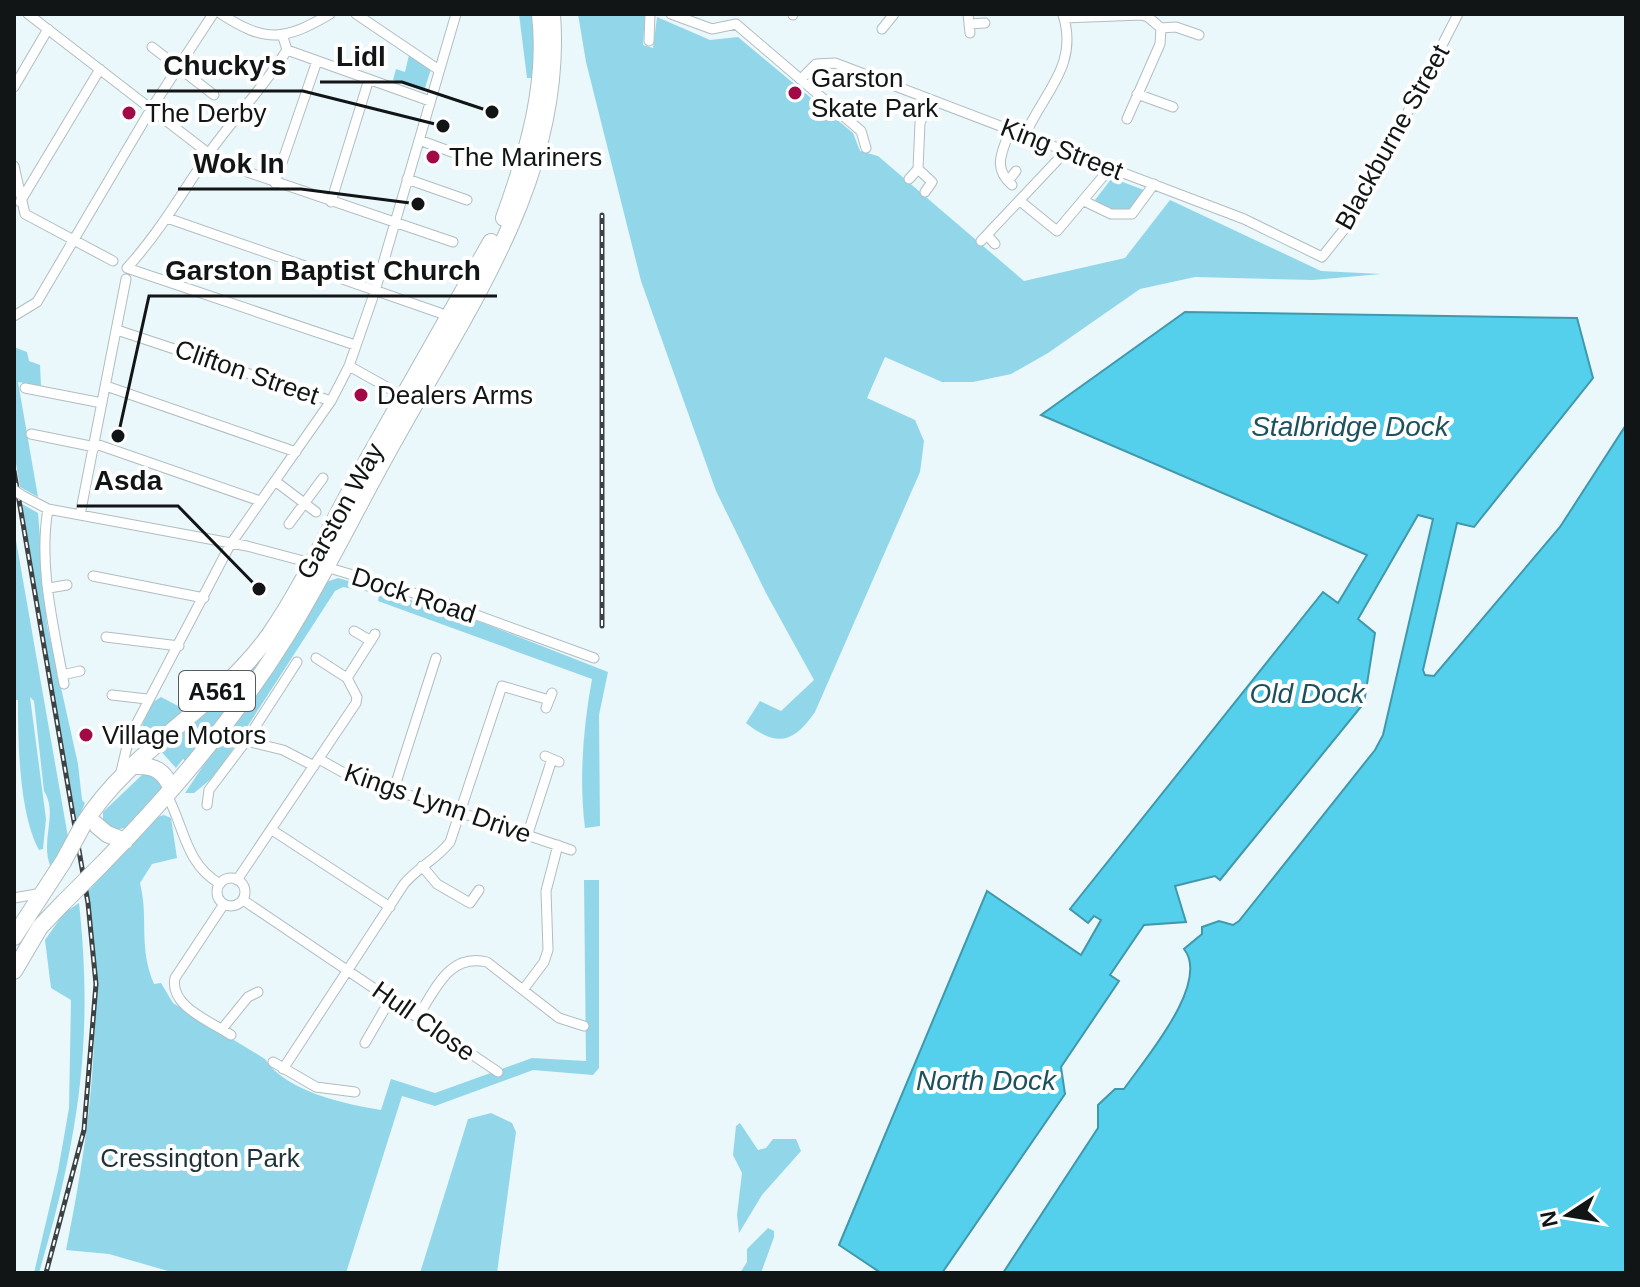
<svg xmlns="http://www.w3.org/2000/svg" width="1640" height="1287" font-family="Helvetica,sans-serif">
	<style>
		.green { fill: #92d7e9 }
		.water { fill: #54d0ed; stroke: #4098ac; stroke-width: 2 }
		.lines { fill: none; stroke-linecap: round; stroke-linejoin: round }
		.street-casing { stroke: #b1bdc1; stroke-width: 11 }
		.highway-casing { stroke: #b1bdc1; stroke-width: 18 }
		.street { stroke: #fff; stroke-width: 9 }
		.highway { stroke: #fff; stroke-width: 16 }
		.rail-casing { stroke: #3c4243; stroke-width: 5 }
		.rail { stroke: #fff; stroke-width: 2; stroke-dasharray: 6; stroke-linecap: butt }
		.street-bridge-casing { stroke: #b1bdc1; stroke-width: 11; stroke-linecap: butt }
		.highway-bridge-casing { stroke: #b1bdc1; stroke-width: 18; stroke-linecap: butt }
		.street-bridge { stroke: #fff; stroke-width: 9 }
		.highway-bridge { stroke: #fff; stroke-width: 16 }
		.poi-dot { fill: #a20947; stroke: #fff; stroke-width: 3 }
		.labels { text-anchor: middle; dominant-baseline: central; stroke-width: 8; stroke-linejoin: round; paint-order: stroke }
		.shield { fill: #fff; stroke: #585b5c; stroke-width: 2 }
		.shield-label { font-size: 24px; font-weight: bold; fill: #111516 }
		.poi-label { font-size: 26px; fill: #111516; stroke: #fff; text-anchor: start }
		.street-label { font-size: 26px; fill: #111516; stroke: #fff }
		.park-label { font-size: 26px; fill: #1e3339; stroke: #fff }
		.water-label { font-size: 28px; font-style: italic; fill: #1d515d; stroke: #fff }
		.leader { fill: none; stroke: #111516; stroke-width: 3 }
		.callout-dot { fill: #111516; stroke: #fff; stroke-width: 3 }
		.callout-label { font-size: 28px; text-anchor: middle; font-weight: bold; fill: #111516; stroke: #fff; stroke-width: 8; stroke-linejoin: round; paint-order: stroke }
	</style>
	<rect width="100%" height="100%" fill="#eaf7fb"/>
	<!-- green -->
	<path class="green" d="M519,14H534V78H527Z
		M578,14H645L643,45L653,48L657,17L710,40L738,37L853,133L860,151L878,156L1024,281L1125,258L1170,200L1321,271L1381,274L1313,280L1195,277L1140,289L1048,353L1011,374L973,382H942L885,357L867,398L915,420L924,441L920,472L815,712C793,744 776,747 746,723L760,701L781,711L814,680L766,593L716,491L673,371L641,281L586,62Z
		M409,55L431,69L424,91L393,80L396,69L405,72Z
		M1112,178L1144,190L1128,212L1112,211L1095,200Z
		M14,347L27,352L29,361L40,365L41,386L18,382L38,497L20,487L14,452Z
		M22,504L38,513L47,625L78,764L82,800L85,803L76,824Z
		M14,529L68,837L51,868C39,840 59,815 44,791L34,701L30,697L46,819L43,849L39,850C19,813 18,742 18,700H14Z
		M338,578L356,583L370,592L343,587L335,591L216,775L194,793H185L326,582Z
		M379,595H395L483,623L608,672L599,715L600,826L585,828C579,779 583,728 592,679L378,601Z
		M272,642H277L188,763L183,759L176,768L159,749Z
		M161,697L182,708L178,719L152,742L140,732L150,704Z
		M144,773L152,774L163,785V792L125,828L114,830L103,821V812Z
		M164,815L171,818L177,858L152,864L140,883C149,920 138,946 154,984L161,983L173,1003L265,1059C286,1092 346,1104 381,1110L391,1079L435,1093L532,1058L586,1061L584,880H599V1068L593,1075L533,1070L435,1106L402,1096L346,1273H175L109,1254L66,1250C92,1121 103,1022 88,891L157,817Z
		M79,903C94,1041 78,1141 39,1273H34L58,1171L69,1108L71,1000L51,988L45,940L64,913Z
		M491,1113L512,1123L516,1132L497,1273H420L468,1119Z
		M740,1123L758,1150L766,1148L773,1139H796L801,1151L762,1195L739,1233L737,1215L742,1173L733,1155L736,1126Z
		M768,1228L774,1231V1237L761,1273H740L747,1262V1249Z"/>
	<!-- water -->
	<path class="water" d="M1185,312L1577,318L1593,378L1474,527L1457,523L1423,670L1425,675L1434,676L1560,527L1626,425V1273H1003L1098,1128V1105L1115,1089H1124C1144,1060 1211,983 1184,949L1202,934V927L1219,921L1233,925L1239,921L1375,750L1383,735L1433,519L1418,515L1358,619L1375,633L1364,703L1220,880L1215,876L1175,886L1186,922L1144,925L1110,975L1119,981L1061,1067L1065,1094L942,1273H881L839,1245L987,891L1081,955L1101,920L1094,916L1088,923L1070,909L1323,592L1338,603L1367,555L1041,415Z"/>
	<g class="lines">
		<!-- street casing -->
		<g class="street-casing">
			<path id="street" d="M28,14L221,163L453,242
				M221,14C266,43 284,41 330,14
				M356,14L439,70
				M671,14L712,29L736,24
				M968,14L970,33
				M793,15V14
				M1064,18L1141,15L1148,17L1161,28L1160,44L1127,119
				M736,24L861,131L866,148
				M969,24L985,23
				M1161,28L1176,27L1199,35
				M882,29L894,14
				M283,37L287,50C264,87 234,118 209,153C182,193 159,233 127,268L355,345
				M649,41L650,14
				M152,47L214,95
				M287,50L430,101
				M801,79L816,64L835,63L1244,219L1322,257L1354,217L1458,14
				M14,87L48,29
				M1137,94L1173,107
				M1010,130C1002,153 992,167 1012,185
				M1025,135C1044,92 1079,65 1063,15
				M419,140L479,162
				M14,166L25,214L113,261
				M407,179L467,200
				M909,179L918,169
				M1008,181L1016,171
				M275,183L317,61
				M925,192L932,182L918,169L920,123L930,99
				M1020,201L1057,231L1111,167
				M1084,201L1111,214H1132L1154,184
				M20,202L100,69
				M331,202L369,79
				M167,218L440,313
				M987,235L995,244
				M981,241L1066,151
				M14,316L37,302L151,109L213,14
				M117,330L331,401
				M349,366L392,390
				M106,386L296,452
				M25,388L102,403
				M31,434L95,447
				M96,444L260,501
				M275,481L316,512
				M23,496L48,509L247,546L326,567L430,598L594,658
				M48,509C38,566 54,628 64,684
				M80,515L126,279
				M289,524L323,478
				M93,576L204,598
				M49,588L67,585
				M354,631L371,641
				M106,637L179,646
				M62,675L80,671
				M347,678L375,634
				M112,695L147,699
				M546,708L552,693
				M246,741L297,662
				M545,756L559,762
				M319,759L344,773L571,850
				M119,780L129,738L230,545L331,401L349,366L375,291L456,14
				M394,789L436,658
				M167,795C185,829 185,863 220,884
				M207,805L209,790L246,741L283,750L314,766
				M272,830L390,907
				M528,833L552,759
				M422,866L437,884L470,903L479,890
				M217 892a14 14 0 1 1 28 0a14 14 0 1 1-28 0Z
				M237,880L356,703L357,697L347,678L316,658
				M14,898L42,893
				M243,900L498,1072
				M224,904L175,978C169,1006 210,1021 231,1035
				M523,990L544,962L548,950L546,891L558,845
				M418,1016C436,989 449,953 487,962L559,1018L584,1026
				M222,1029L248,997L258,992
				M365,1043L391,998
				M273,1062L316,1087L355,1092
				M283,1069L404,884C418,867 437,859 450,842L502,686L549,700"/>
		</g>
		<!-- highway casing -->
		<g class="highway-casing">
			<path id="highway" d="M504,218C528,151 548,86 540,14
				M135,766C155,765 164,771 172,789
				M88,818L107,834L125,841
				M83,825C130,749 219,707 270,634C305,583 329,528 359,475C403,397 447,320 491,242
				M103,863C171,794 234,720 285,638C327,571 360,500 399,432C472,301 564,171 552,14
				M14,937L63,862
				M14,971L40,927L63,903"/>
		</g>
		<!-- street -->
		<use href="#street" class="street"/>
		<!-- highway -->
		<use href="#highway" class="highway"/>
		<!-- rail casing -->
		<g class="rail-casing">
			<path id="rail" d="M14,471L88,903L96,984L84,1130L46,1273
				M602,626V215"/>
		</g>
		<!-- rail -->
		<use href="#rail" class="rail"/>
		<!-- street-bridge casing -->
		<g class="street-bridge-casing">
			<path id="street-bridge" d="M14,490L23,496"/>
		</g>
		<!-- highway-bridge casing -->
		<g class="highway-bridge-casing">
			<path id="highway-bridge" d="M63,862L83,825
				M63,903L103,863"/>
		</g>
		<!-- street-bridge -->
		<use href="#street-bridge" class="street-bridge"/>
		<!-- highway-bridge -->
		<use href="#highway-bridge" class="highway-bridge"/>
	</g>
	<!-- markers -->
	<g class="poi-dot">
		<circle cx="795" cy="93" r="8"/>
		<circle cx="129" cy="113" r="8"/>
		<circle cx="433" cy="157" r="8"/>
		<circle cx="361" cy="395" r="8"/>
		<circle cx="86" cy="735" r="8"/>
	</g>
	<g class="labels">
		<!-- shield labels -->
		<rect class="shield" x="179" y="671" width="76" height="40" rx="6"/>
		<g class="shield-label">
			<text x="217" y="691">A561</text>
		</g>
		<!-- poi labels -->
		<g class="poi-label">
			<text x="811" y="78">Garston<tspan x="811" dy="30">Skate Park</tspan></text>
			<text x="145" y="113">The Derby</text>
			<text x="449" y="157">The Mariners</text>
			<text x="377" y="395">Dealers Arms</text>
			<text x="102" y="735">Village Motors</text>
		</g>
		<!-- street labels -->
		<g class="street-label">
			<text transform="translate(1392 137) rotate(-61)">Blackburne Street</text>
			<text transform="translate(1062 149) rotate(21)">King Street</text>
			<text transform="translate(247 372) rotate(19)">Clifton Street</text>
			<text transform="translate(340 511) rotate(-61)">Garston Way</text>
			<text transform="translate(414 595) rotate(18)">Dock Road</text>
			<text transform="translate(438 803) rotate(19)">Kings Lynn Drive</text>
			<text transform="translate(424 1021) rotate(35)">Hull Close</text>
		</g>
		<!-- park labels -->
		<g class="park-label">
			<text x="200" y="1158">Cressington Park</text>
		</g>
		<!-- water labels -->
		<g class="water-label">
			<text x="1350" y="426">Stalbridge Dock</text>
			<text x="1307" y="693">Old Dock</text>
			<text x="986" y="1080">North Dock</text>
		</g>
	</g>
	<!-- callouts -->
	<path class="leader" d="M492 112L402 82H320M443 126L303 91H147M418 204L301 189H178M118 436L149 296H497M259 589L178 506H77"/>
	<g class="callout-dot">
		<circle cx="492" cy="112" r="8"/>
		<circle cx="443" cy="126" r="8"/>
		<circle cx="418" cy="204" r="8"/>
		<circle cx="118" cy="436" r="8"/>
		<circle cx="259" cy="589" r="8"/>
	</g>
	<g class="callout-label">
		<text x="361" y="66">Lidl</text>
		<text x="225" y="75">Chucky's</text>
		<text x="239" y="173">Wok In</text>
		<text x="323" y="280">Garston Baptist Church</text>
		<text x="128" y="490">Asda</text>
	</g>
	<!-- border -->
	<rect width="1640" height="1287" fill="none" stroke="#111516" stroke-width="32"/>
	<!-- north arrow -->
	<g transform="translate(1568 1215) rotate(258)" stroke="#ffffff" stroke-width="6" paint-order="stroke">
	<path d="M0-6L14 30L0 20L-14 30Z" fill="#111516"/>
	<text y="-12" font-size="22" font-weight="bold" text-anchor="middle" fill="#111516">N</text>
	</g>
</svg>
